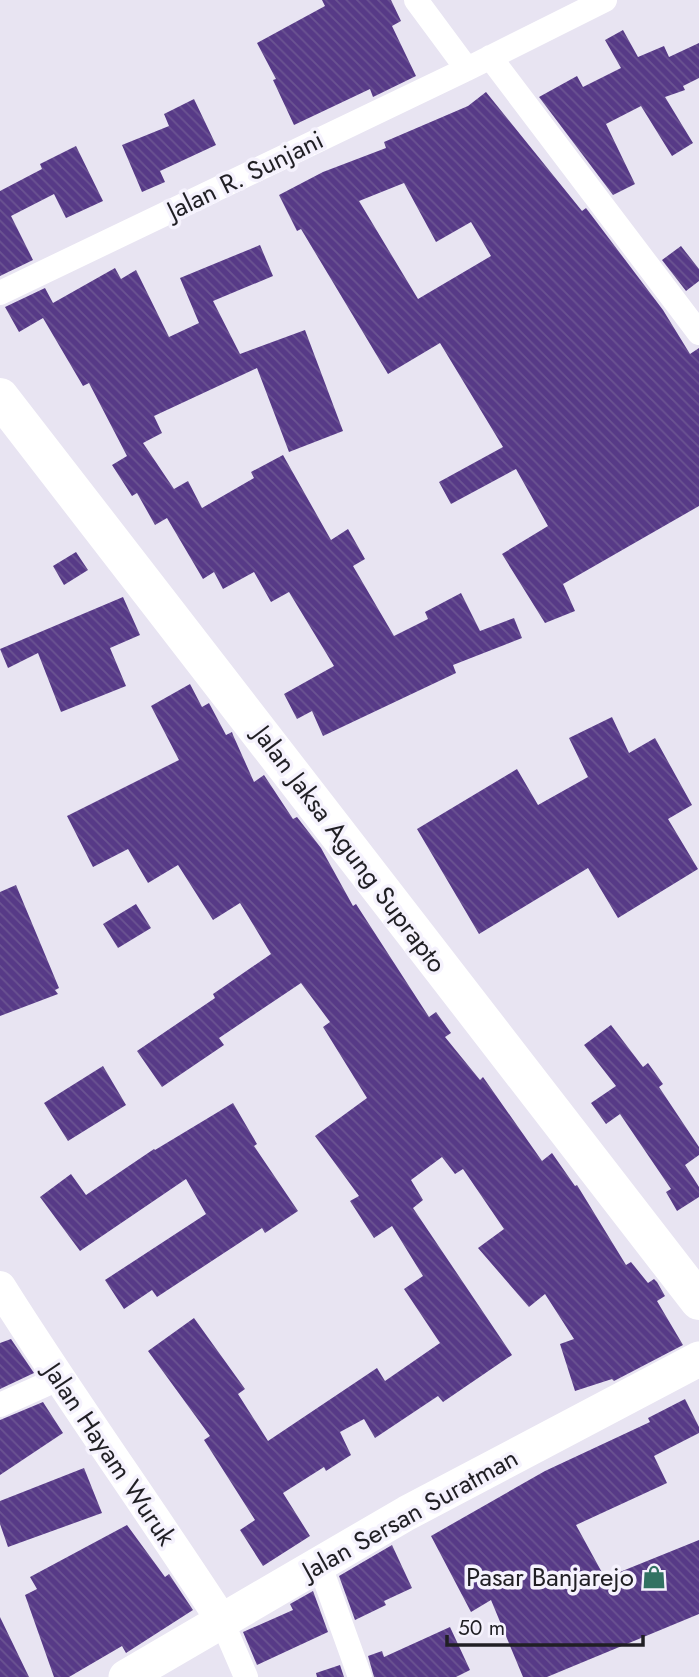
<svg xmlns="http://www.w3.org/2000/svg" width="699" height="1677" font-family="Jost,sans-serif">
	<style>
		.building { fill: url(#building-back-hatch); fill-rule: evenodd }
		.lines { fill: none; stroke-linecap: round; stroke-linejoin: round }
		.minor { stroke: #fff; stroke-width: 24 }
		.tertiary { stroke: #fff; stroke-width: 32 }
		.secondary { stroke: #fff; stroke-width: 35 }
		.primary { stroke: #fff; stroke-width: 38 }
		.labels { text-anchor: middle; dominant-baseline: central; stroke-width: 7; stroke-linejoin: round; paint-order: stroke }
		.street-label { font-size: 26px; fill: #201f24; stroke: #f5f2fd }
		.poi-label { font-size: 26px; fill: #201f24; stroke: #f5f2fd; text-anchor: end }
	</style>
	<defs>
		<pattern id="building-back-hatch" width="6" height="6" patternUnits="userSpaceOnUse" patternTransform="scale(1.75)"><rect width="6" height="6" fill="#573a87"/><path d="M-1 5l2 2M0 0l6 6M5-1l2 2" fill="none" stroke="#6b5492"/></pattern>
	</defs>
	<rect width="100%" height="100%" fill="#e8e4f2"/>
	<!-- building -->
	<path class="building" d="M322,0H391L401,21L392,26L416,76L373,97L370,89L294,125L273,80L276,79L257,43L325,6Z
		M623,30L638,57L664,46L669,57L699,43V78L683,86L685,90L665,97L693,143L672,156L641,106L606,124L635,184L613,195L539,97L577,76L583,87L621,68L605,40Z
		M486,92L582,211L586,208L663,310L690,354L699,348V506L563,584L575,611L545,623L502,554L548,526L516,469L451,504L439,482L503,447L440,343L388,374L301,229L297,231L279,195L323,172L386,148L384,142L468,106ZM404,183L436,242L471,222L491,256L418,299L359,201Z
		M194,99L216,145L160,171L165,182L142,192L122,145L169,126L164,114Z
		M76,146L103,201L66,218L54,194L11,216L33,260L0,276V191L42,169L40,164Z
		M260,245L273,276L213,301L240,354L305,330L343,431L289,452L257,368L154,416L162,433L143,443L174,489L188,481L202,508L254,478L251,472L283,455L331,540L348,529L365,559L353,566L394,636L428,619L425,612L461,593L480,631L514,618L522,638L453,665L456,673L323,736L312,711L297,719L284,694L334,666L289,592L271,602L254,572L223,589L214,572L203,579L167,518L155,525L137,493L132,496L112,465L127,456L89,383L83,386L43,318L19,332L5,307L45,288L53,303L115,268L121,279L136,270L169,337L199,323L180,278Z
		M681,246L699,269V281L686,291L662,260Z
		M76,552L88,570L64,585L53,566Z
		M123,597L140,635L110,648L126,686L61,712L38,653L8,668L0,649Z
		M190,684L202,707L209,703L226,735L232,732L233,735L254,782L264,775L293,819L297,817L321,848L353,906L356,904L429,1017L436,1012L451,1033L445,1037L480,1080L483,1077L542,1161L552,1153L575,1186L577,1185L626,1265L631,1262L648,1283L654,1279L657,1282L665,1296L657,1301L683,1345L614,1381L612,1379L575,1391L560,1344L574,1339L545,1294L529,1307L478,1248L504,1229L463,1169L455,1174L442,1157L411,1180L423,1200L413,1208L512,1355L443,1402L438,1396L375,1438L364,1419L340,1432L351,1455L326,1471L324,1467L283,1493L310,1536L263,1566L240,1530L255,1520L204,1440L210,1436L148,1351L194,1318L245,1389L238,1394L268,1441L377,1368L385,1381L440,1343L404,1289L423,1276L392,1226L374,1238L350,1201L359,1196L315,1136L367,1098L323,1027L330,1022L301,983L219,1038L224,1045L162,1087L137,1051L215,998L213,994L271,954L240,903L213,920L178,865L148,883L128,849L93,867L67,816L179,760L151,706Z
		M612,717L629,753L655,738L692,805L668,819L698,869L618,918L588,868L479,934L417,829L517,769L538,805L588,777L569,738Z
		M16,885L59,988L55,990L58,994L0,1016V892Z
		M136,904L151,928L118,948L103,924Z
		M611,1025L643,1067L648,1063L663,1084L659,1087L699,1147V1155L685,1165L699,1187V1197L677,1211L666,1192L671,1189L620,1114L606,1124L591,1103L616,1086L584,1045Z
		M103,1066L126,1105L68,1141L44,1103Z
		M233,1103L257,1144L254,1146L298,1211L265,1233L262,1228L157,1297L152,1290L124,1309L105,1280L206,1214L186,1179L80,1251L40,1197L71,1174L86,1195L154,1149L155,1150Z
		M11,1339L34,1373L0,1389V1343Z
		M685,1399L699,1427V1433L654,1456L667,1483L576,1525L605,1578L699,1540V1614L547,1677H523L491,1600L471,1612L431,1536L545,1471L650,1422L648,1418Z
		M43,1402L63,1433L0,1475V1420Z
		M84,1468L102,1513L8,1547L0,1524V1501Z
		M127,1525L165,1577L169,1574L193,1610L126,1653L122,1646L69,1677H54L25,1595L37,1589L30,1577Z
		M392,1545L412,1588L384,1601L386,1605L355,1620L339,1576Z
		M313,1591L328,1632L257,1665L243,1632L293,1610L290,1604Z
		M0,1617L29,1677H0Z
		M450,1627L470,1670L456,1677H374L368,1656L382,1651L384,1657Z
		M340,1665L344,1677H317L316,1673Z"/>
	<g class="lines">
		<!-- minor -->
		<path class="minor" d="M416,0L467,69
			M490,57L699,333
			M0,293L467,69L605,0
			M0,1405L58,1379
			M319,1563L360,1677
			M221,1619L246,1677"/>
		<!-- tertiary -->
		<path class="tertiary" d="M0,1287C71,1400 149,1508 221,1619"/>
		<!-- secondary -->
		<path class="secondary" d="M126,1677L407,1513L699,1359"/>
		<!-- primary -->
		<path class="primary" d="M0,397L699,1301"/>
	</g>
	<!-- icons -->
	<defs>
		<g id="shop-bare" transform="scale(1.89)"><path d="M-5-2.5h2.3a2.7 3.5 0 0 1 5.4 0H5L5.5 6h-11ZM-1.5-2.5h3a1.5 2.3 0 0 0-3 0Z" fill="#327262" stroke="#f5f2fd" stroke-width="2.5" paint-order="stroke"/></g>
	</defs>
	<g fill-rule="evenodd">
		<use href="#shop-bare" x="654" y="1577"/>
	</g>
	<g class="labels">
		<!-- street labels -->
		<g class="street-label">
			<text transform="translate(245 175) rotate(-26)">Jalan R. Sunjani</text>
			<text transform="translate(350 849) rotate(53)">Jalan Jaksa Agung Suprapto</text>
			<text transform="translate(110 1454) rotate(56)">Jalan Hayam Wuruk</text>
			<text transform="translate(410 1514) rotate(-29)">Jalan Sersan Suratman</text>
		</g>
		<!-- poi labels -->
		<g class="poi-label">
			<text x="634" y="1577">Pasar Banjarejo</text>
		</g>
	</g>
	<!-- scale -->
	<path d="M447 1635v10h196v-10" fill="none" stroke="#201f24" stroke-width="3.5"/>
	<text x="458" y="1635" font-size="21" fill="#201f24" stroke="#f5f2fd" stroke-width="5" paint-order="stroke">50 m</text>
</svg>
